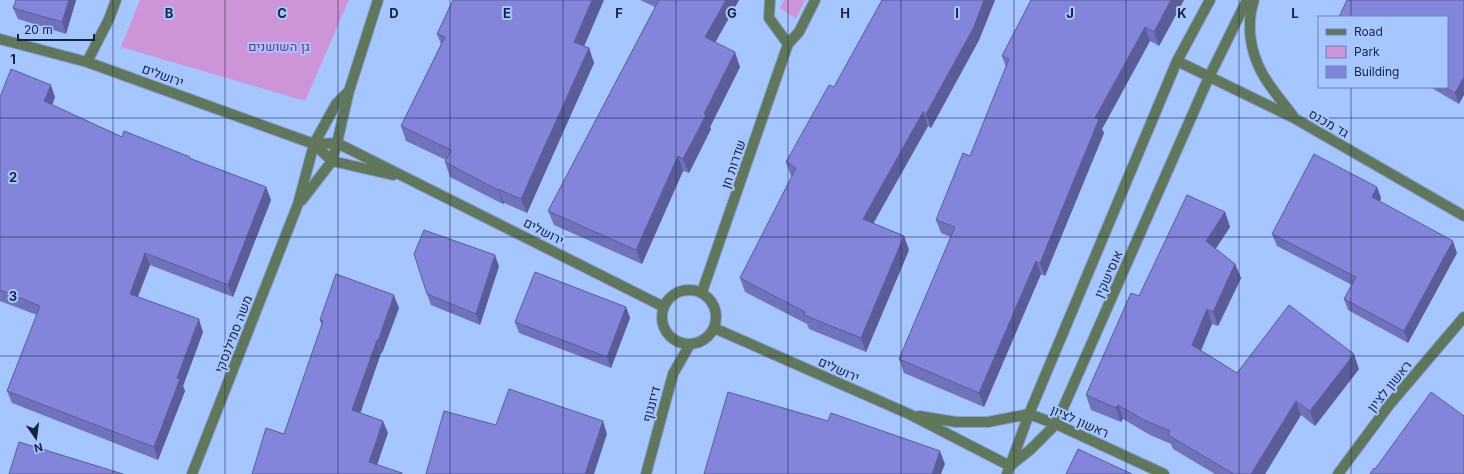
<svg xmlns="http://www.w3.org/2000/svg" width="1464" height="474" font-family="Inter,Heebo,sans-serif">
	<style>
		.green { fill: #cd94d8 }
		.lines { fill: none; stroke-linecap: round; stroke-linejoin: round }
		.minor-casing { stroke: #85a2d5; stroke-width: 12 }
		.minor { stroke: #60775c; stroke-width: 10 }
		.wall { fill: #7072bb }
		.shaded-wall { fill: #5b5d99 }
		.building { fill: #8285da; stroke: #5b5d99 }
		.grid { fill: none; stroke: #15243f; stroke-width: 1; stroke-opacity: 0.55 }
		.labels { text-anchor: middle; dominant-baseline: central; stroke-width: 4; stroke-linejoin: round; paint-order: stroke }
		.park-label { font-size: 13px; fill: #792e87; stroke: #a5c6ff }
		.street-label { font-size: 13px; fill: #15243f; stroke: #a5c6ff }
		.grid-label { font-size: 13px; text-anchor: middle; font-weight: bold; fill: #15243f; stroke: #a5c6ff; stroke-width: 4; stroke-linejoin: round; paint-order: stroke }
	</style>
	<rect width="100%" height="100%" fill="#a5c6ff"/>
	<!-- green -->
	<path class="green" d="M140,0H349L305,101L121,47Z
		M784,0H805L796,19L780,8Z"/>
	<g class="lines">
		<!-- minor casing -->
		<g class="minor-casing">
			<path id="minor" d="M770,0L769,18L788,44
				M1254,0C1246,24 1250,51 1262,73C1270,88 1283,102 1293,116
				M0,39L87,62L314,144L337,143L664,307
				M1177,61L1294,118L1464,216
				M87,62L109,19L116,0
				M314,144L332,161L393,175
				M302,200L332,161L337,143L349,91L378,0
				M662 317a27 27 0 1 1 54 0a27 27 0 1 1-54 0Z
				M702,292L788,44L799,32L815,0
				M714,328L909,414L1010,466
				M1029,414L1056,424L1164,474
				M919,416L956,422H988L1029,414
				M1010,466L1031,449L1056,424L1209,77L1247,0
				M192,474L298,204L314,144L336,104L349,91
				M646,474L673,374L690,344
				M1007,474L1029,414L1177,61L1210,0
				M1338,474L1390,404L1464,317"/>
		</g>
		<!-- minor -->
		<use href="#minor" class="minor"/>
	</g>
	<!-- wall -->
	<path class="wall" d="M76,0L66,34L18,19L13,8Z
		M640,0H739L715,42L740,67L710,127L711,129L689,173L683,171L642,264L554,225L548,211L655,7Z
		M882,0H995L979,40L931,128L928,126L873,223L904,236L909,250L866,352L809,329L807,324L745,292L740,278L792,177L791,176L786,162L834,87Z
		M1031,0H1184L1159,46L1150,41L1102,129L1104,133L1045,276L1041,274L984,407L904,373L899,359L951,237L941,233L936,220L970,156L1006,67L1002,56Z
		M1464,0L1459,104L1430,87H1447Z
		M437,34L584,46L589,48L594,63L527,213L504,203L503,204L450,177L445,162L446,160L406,141L401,126L441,44Z
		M0,97H55L52,105L122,137L191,159L266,187L271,200L233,297L150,265L138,297L203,332L183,386L185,391L158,460L12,403L7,391L37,315L0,301Z
		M1377,187L1381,198L1380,201L1457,253L1408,343L1348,310L1344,299L1352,285L1277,246L1272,234Z
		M1225,212L1230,227L1215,249L1235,264L1241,278L1218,326L1212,324L1201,351L1237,373L1359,369L1315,426L1301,415L1265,474H1215L1173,449L1171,444L1150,435L1123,419L1121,422L1091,410L1086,395L1139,296Z
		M499,266L480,325L431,305L427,294Z
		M626,307L630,318L611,368L519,333L515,322Z
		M399,308L382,353H381L360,413L388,433L284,434L322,326L320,320Z"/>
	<!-- shaded-wall -->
	<path class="shaded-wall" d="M69,0H76L66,34L62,22Z
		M592,0H604L580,56L574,42Z
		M726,0H739L710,52L705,37Z
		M984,0H995L979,40L931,128L926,114Z
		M1171,0H1184L1159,46L1154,32Z
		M1145,27L1150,41L1102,129L1104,133L1045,276L1040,263L1095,118Z
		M589,48L594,63L527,213L521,199Z
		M735,52L740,67L710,127L711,129L689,173L683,159L704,114Z
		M1464,77V95L1459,104L1455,93Z
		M51,85L55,97L49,113L44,101Z
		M923,112L928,126L868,233L863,219Z
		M678,156L683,171L642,264L636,250Z
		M266,187L271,200L233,297L228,285Z
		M1377,187L1381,198L1376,208L1372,197Z
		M498,190V189L504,203L503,204Z
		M1225,212L1230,227L1211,256L1206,241Z
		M904,236L909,250L866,352L861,338Z
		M1453,241L1457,253L1408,343L1404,331Z
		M145,253L150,265L134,306L130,294Z
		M495,255L499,266L480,325L476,314Z
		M1036,261L1041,274L984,407L979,393Z
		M1235,264L1241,278L1218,326L1213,312Z
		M394,295L399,308L382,353L378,341Z
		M626,307L630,318L611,368L607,357Z
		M1207,309L1212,324L1197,359L1192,345Z
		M199,319L203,332L183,386L185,391L158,460L154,447L177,378Z
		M377,340L381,353L357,423L352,410Z
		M1354,354L1359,369L1315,426L1310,411Z
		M1296,401L1301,415L1265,474H1251Z
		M1118,405L1123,419L1121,422L1116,408Z
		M383,421L388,433L374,474L369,462Z
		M603,421L607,434L594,474H585Z
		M940,451L945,464L941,474H932Z"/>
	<!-- building -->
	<path class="building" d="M16,0H69L62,22L13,8Z
		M453,0H592L574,42L589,48L521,199L498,189V190L445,162L451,150L401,126L445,37L437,34Z
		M659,0H726L705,37L735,52L704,114L706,115L683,159L678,156L636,250L548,211Z
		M882,0H984L974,27L926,114L923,112L863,219L904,236L861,338L804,315L805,312L740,278L796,168L786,162L829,85L834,87Z
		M1031,0H1171L1154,32L1145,27L1095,118L1099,119L1040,263L1036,261L979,393L899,359L955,227L936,220L963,153L970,156L1009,59L1002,56Z
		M1347,0H1464V77L1455,93L1445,87H1447V17H1339Z
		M11,69L51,85L44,101L122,137L124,131L190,157L189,158L266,187L228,285L145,253L130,294L199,319L177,378L180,379L154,447L7,391L40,306L0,290V97Z
		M1314,154L1377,187L1372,197L1453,241L1404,331L1344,299L1356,277L1272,234Z
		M1187,195L1225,212L1206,241L1235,264L1213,312L1207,309L1192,345L1237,373L1289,305L1354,354L1310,411L1296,401L1251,474H1234L1168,435L1170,431L1144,420L1118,405L1116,408L1086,395L1131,293L1139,296Z
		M424,230L495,255L476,314L427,294L414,254Z
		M535,272L626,307L607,357L515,322Z
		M336,274L394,295L378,341L377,340L352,410L383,421L369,462L402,473V474H252L266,428L284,434L323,321L320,320Z
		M509,389L603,421L585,474H426L444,411L496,425Z
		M728,392L828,421L831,413L940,451L932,474H704Z
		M1431,392L1464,416V474H1370L1374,468L1375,469Z
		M19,442L123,474H9Z
		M1078,449L1132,474H1066Z"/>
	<!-- grid -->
	<path class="grid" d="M113,0V474M225,0V474M338,0V474M450,0V474M563,0V474M676,0V474M788,0V474M901,0V474M1014,0V474M1126,0V474M1239,0V474M1351,0V17M1351,87V474M0,118H1464M0,237H1464M0,356H1464"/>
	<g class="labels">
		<!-- park labels -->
		<g class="park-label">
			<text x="279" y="46">גן השושנים</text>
		</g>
		<!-- street labels -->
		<g class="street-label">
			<text transform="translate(163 75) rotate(20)">ירושלים</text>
			<text transform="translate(1329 123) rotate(30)">גד מכנס</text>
			<text transform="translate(733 164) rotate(-71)">שדרות חן</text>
			<text transform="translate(544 231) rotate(27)">ירושלים</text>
			<text transform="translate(1108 274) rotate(-66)">אוסישקין</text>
			<text transform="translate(233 334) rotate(-69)">משה סמילנסקי</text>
			<text transform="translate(839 369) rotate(24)">ירושלים</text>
			<text transform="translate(1389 386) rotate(-51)">ראשון לציון</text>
			<text transform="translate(651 404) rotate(-75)">דיזנגוף</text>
			<text transform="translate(1080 421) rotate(24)">ראשון לציון</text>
		</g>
	</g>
	<g class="grid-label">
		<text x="169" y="18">B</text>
		<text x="282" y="18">C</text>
		<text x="394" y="18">D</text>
		<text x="507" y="18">E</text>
		<text x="619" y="18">F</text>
		<text x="732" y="18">G</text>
		<text x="845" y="18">H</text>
		<text x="957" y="18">I</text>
		<text x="1070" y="18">J</text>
		<text x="1182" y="18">K</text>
		<text x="1295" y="18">L</text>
		<text x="13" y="64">1</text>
		<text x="13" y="182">2</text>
		<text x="13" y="301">3</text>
	</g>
	<!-- legend -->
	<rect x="1318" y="16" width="130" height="72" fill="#a5c6ff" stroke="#6b85b2"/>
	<rect x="1326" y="29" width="20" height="6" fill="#60775c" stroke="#6b85b2"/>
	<text x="1354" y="36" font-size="12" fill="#15243f">Road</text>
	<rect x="1326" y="46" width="20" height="12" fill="#cd94d8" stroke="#6b85b2"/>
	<text x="1354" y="56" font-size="12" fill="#15243f">Park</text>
	<rect x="1326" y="66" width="20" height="12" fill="#8285da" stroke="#6b85b2"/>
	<text x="1354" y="76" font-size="12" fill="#15243f">Building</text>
	<!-- north arrow -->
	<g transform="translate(36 438) rotate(166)" stroke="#a5c6ff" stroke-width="3" paint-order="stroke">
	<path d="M0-3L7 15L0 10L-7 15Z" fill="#15243f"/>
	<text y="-6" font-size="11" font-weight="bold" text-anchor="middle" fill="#15243f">N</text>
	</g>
	<!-- scale -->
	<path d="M18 34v6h76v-6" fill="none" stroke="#15243f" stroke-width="2"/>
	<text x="24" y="34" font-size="12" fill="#15243f" stroke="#a5c6ff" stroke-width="3" paint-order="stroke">20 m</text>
</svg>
